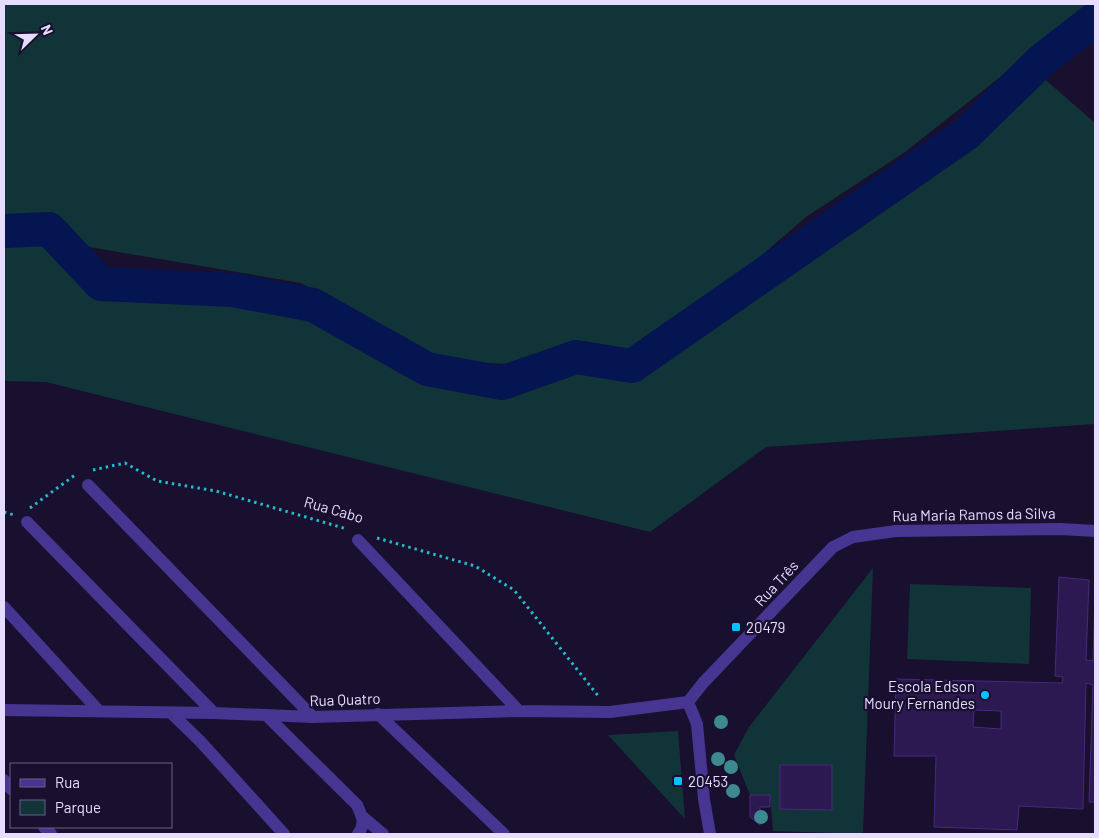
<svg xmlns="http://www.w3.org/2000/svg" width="1099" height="838" font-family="Barlow,sans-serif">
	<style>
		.green { fill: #113439; fill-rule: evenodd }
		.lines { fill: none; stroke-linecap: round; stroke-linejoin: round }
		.river { stroke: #051551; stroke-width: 34 }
		.building { fill: #2d1951; stroke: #47287f; fill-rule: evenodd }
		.path { stroke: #23bccc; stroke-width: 3; stroke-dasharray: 2.5 4; stroke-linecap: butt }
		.minor { stroke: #473592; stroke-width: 12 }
		.tree { fill: #3c898f }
		.poi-dot { fill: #08c0ff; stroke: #190f2e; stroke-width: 2 }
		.labels { text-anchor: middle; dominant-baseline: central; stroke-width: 4.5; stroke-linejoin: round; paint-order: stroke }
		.street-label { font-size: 15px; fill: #e5dcff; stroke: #190f2e }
		.poi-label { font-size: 15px; fill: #e5dcff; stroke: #190f2e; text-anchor: start }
	</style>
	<rect width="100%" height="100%" fill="#190f2e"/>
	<!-- green -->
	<path class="green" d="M4,4H1093L905,152L806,217L644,357L966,134L1033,69L1095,123V424L766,447L650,532L46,382L4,381V231L48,229L22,215H4ZM51,230L83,246L301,283L427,360L506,364L585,341L638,362L632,366L576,357L502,383L427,369L313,305L232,290L101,284Z
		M873,568L863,834L773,831L770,795H750L734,755L749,727Z
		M910,584L1031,588L1029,664L907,659Z
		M678,731L685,819L608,735Z"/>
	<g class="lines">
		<!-- river -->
		<path class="river" d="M4,231L49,229L101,284L232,290L313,305L427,369L502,383L576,357L632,366L966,134L1042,60L1095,19"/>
	</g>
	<!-- building -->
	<path class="building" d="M1059,577L1089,580L1086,660L1093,661L1095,595V802H1089L1093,685L1086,683L1083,809L1019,806L1017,830L934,827L936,756H894L896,679L1062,683L1063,677L1055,676ZM974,710L1001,711V729L973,727Z
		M780,765H832V810L780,809Z
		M750,795H770V807H760V825L750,817Z"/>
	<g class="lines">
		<!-- path -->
		<path class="path" d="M93,470L125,463L157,481L216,491L347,529
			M30,508L75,475
			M4,512L14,515
			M377,538L475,566L514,590L599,697"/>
		<!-- minor -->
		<path class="minor" d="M88,485L313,717
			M27,522L214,713
			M358,540L519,711
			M4,607L99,711
			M688,702L703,683L833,547L853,537L896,531L1061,529L1095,531
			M688,702L697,724L704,799L710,834
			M4,710L214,713L313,717L519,711L610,712L688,702
			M171,713L200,741L284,834
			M378,714L504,834
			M267,716L357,805C362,816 366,824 358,834
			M4,780L11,789
			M363,817L383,834
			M44,827L51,834"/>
	</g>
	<!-- trees -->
	<g class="tree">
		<circle cx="721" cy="722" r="7"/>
		<circle cx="718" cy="759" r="7"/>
		<circle cx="731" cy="767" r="7"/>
		<circle cx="733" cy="791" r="7"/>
		<circle cx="761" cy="817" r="7"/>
	</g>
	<!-- markers -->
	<g class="poi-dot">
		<rect x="731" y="622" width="10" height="10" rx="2.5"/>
		<circle cx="985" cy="695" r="5"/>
		<rect x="673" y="776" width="10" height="10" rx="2.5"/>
	</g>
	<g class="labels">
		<!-- street labels -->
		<g class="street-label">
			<text transform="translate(334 509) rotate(16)">Rua Cabo</text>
			<text transform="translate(974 514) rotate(-1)">Rua Maria Ramos da Silva</text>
			<text transform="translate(776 583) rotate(-47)">Rua Três</text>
			<text transform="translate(345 699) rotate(-2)">Rua Quatro</text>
		</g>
		<!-- poi labels -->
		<g class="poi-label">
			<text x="746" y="627">20479</text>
			<text x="975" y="686" text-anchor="end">Escola Edson<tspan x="975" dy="17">Moury Fernandes</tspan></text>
			<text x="688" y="781">20453</text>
		</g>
	</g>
	<!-- border -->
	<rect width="1099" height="838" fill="none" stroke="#e5dcff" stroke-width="10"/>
	<!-- legend -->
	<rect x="10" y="763" width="162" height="65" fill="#190f2e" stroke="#6b6182"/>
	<rect x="20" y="779" width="25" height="8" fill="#473592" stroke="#6b6182"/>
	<text x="55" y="788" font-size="15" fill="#e5dcff">Rua</text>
	<rect x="20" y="800" width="25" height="15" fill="#113439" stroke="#6b6182"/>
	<text x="55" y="813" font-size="15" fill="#e5dcff">Parque</text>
	<!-- north arrow -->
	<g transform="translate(35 35) rotate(67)" stroke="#190f2e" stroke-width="4" paint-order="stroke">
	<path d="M0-4L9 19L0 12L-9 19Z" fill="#e5dcff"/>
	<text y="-8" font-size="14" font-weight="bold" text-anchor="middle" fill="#e5dcff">N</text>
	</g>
</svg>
